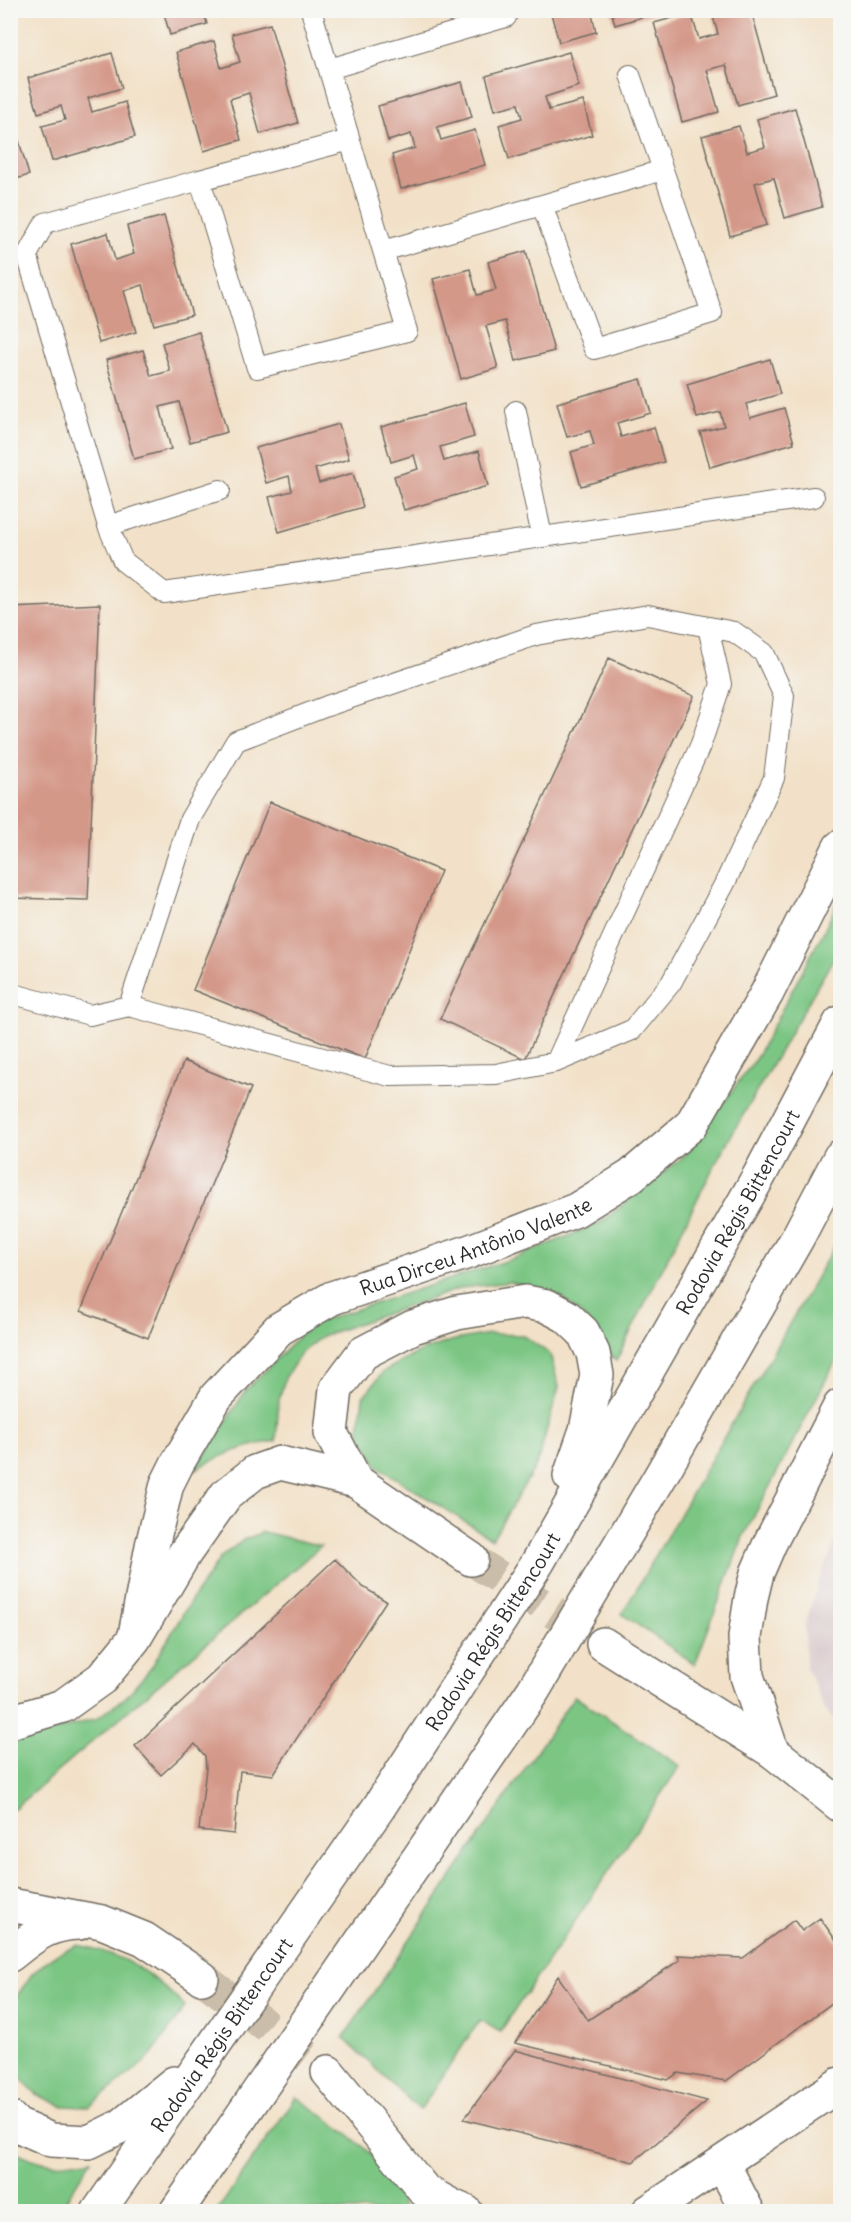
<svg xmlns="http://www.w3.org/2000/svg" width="851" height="2222" font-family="Delius,sans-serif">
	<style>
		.industrial { fill: #d2bec3 }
		.green { fill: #7cc684; stroke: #547858; stroke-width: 1.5 }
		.building { fill: #d49889 }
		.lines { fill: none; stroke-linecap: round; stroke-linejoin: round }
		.motorway-tunnel { stroke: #cabda9; stroke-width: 33; stroke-dasharray: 33 16; stroke-linecap: butt }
		.service-casing { stroke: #716b62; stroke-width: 22 }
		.minor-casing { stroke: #716b62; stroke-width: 36 }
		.tertiary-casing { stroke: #716b62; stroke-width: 36 }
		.secondary-casing { stroke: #716b62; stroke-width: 36 }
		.motorway-casing { stroke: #716b62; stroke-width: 36 }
		.service { stroke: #fff; stroke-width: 20 }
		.minor { stroke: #fff; stroke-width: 33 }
		.tertiary { stroke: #fff; stroke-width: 33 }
		.secondary { stroke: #fff; stroke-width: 33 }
		.motorway { stroke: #fff; stroke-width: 33 }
		.labels { text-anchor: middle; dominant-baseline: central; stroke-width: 4.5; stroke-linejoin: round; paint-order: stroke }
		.street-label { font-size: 20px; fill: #2b2b2b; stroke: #f6f6f2 }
	</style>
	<rect width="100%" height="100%" fill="#f6f6f2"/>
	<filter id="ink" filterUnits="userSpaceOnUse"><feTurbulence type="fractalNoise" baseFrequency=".0167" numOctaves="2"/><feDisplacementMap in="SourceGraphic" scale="12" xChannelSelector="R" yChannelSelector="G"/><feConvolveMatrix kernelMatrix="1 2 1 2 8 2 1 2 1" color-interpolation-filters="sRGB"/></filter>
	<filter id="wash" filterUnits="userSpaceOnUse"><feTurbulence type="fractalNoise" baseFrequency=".008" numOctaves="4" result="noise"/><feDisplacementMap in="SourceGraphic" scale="24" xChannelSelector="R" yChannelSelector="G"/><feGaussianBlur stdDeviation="1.35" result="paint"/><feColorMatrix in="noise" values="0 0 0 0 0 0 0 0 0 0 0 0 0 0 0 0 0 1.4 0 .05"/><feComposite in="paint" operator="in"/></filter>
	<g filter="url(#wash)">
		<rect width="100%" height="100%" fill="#f2e1c8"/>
		<!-- industrial -->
		<path class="industrial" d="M840,1533V1727L825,1710L806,1667L805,1624L820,1577Z"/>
		<!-- green -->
		<path class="green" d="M840,896V947L716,1162L616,1361L585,1318L561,1297L510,1282L462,1288L322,1336L302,1352L285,1378L279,1400L276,1441C244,1446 223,1454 195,1470L246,1390L311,1324L515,1258L600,1223L684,1156L756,1058L827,925Z
			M840,1236V1353L743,1537L695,1664L622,1614Z
			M489,1334L522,1335L550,1354L559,1387L537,1464L492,1539L378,1467L359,1431L363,1397L384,1371L421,1351L454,1340Z
			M263,1532L321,1546L11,1811V1743L96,1719L126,1697L151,1668L190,1602L221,1557L243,1540Z
			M574,1696L680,1766L500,2032L480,2020L420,2110L343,2038Z
			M78,1945C125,1954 153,1974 185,2007L149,2058L89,2107L62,2106L38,2095L18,2076L11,2058V2015L16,1997L32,1974L53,1956Z
			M296,2097C338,2126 391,2159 404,2211H217Z
			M10,2148C42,2168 58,2165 92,2159L59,2211H11Z"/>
		<g id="blocks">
			<!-- building -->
			<path class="building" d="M163,10H203L207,24L170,35Z
				M550,10H591L596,32L559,42Z
				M611,10H651L652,14L615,25Z
				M711,10H751L774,94L738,105L726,65L707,70L719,112L682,122L654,23L691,13L699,39L718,34Z
				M270,24L298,123L260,134L249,93L230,99L241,140L204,151L176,52L214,41L221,68L240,62L232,34Z
				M569,52L579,86L545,97L549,110L583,101L592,135L509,159L499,125L522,118L518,104L495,110L486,76Z
				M112,53L122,88L88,98L92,112L125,102L135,137L52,161L42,126L65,120L61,106L38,113L28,78Z
				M462,82L472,117L437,127L441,140L475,130L485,165L401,189L392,155L415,148L411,134L388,141L378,106Z
				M795,108L822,207L785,218L774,178L755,183L767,225L730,236L702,136L739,126L747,152L765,147L757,119Z
				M19,141L29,175L10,181V143Z
				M164,216L192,315L154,325L143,285L124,291L136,332L99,343L71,244L108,233L115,260L134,254L127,226Z
				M526,251L554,351L516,361L505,321L486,326L498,368L461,379L433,279L470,269L477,295L496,290L488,262Z
				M199,332L227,432L190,442L179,402L160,407L171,449L134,459L106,360L143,350L151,376L170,371L162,343Z
				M770,359L780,394L746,404L750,418L784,408L794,443L710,467L700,432L724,426L720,412L697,418L687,384Z
				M641,379L651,413L617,423L621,437L654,427L664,462L581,486L571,452L594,445L590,431L567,437L557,403Z
				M465,403L474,437L440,447L444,461L479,451L488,486L404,510L394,476L418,469L414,455L391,462L381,427Z
				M339,424L349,459L315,469L319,483L353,473L363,507L279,532L269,497L292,491L289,476L266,483L256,448Z
				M100,604L88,900L10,898V608Z
				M609,658L694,696L525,1059L440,1019Z
				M270,802L441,871L365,1059L193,990Z
				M184,1061L251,1088L148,1338L81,1311Z
				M335,1559L363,1587L386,1601L273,1775L240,1771L234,1834L199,1830L206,1768L205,1756L195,1744L161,1775L135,1746Z
				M820,1918L840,1946V1997L726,2081L678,2073L668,2080L515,2043L558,1976L588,2020L680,1960L677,1955L743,1958L794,1920L802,1931Z
				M515,2050L707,2101L633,2162L464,2119Z"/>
		</g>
	</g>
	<g filter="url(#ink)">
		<use href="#blocks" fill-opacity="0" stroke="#716b62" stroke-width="1.5"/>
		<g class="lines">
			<!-- motorway-tunnel -->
			<path class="motorway-tunnel" d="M471,1559L603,1644
				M202,1978L328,2072"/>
			<!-- service casing -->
			<g class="service-casing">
				<path id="service" d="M311,10L407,331L257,368L200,180L45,223L27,255L108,526L123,561L164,593L814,497
					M329,69L506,17L505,10
					M200,180L350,140
					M542,205L594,349L712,313L663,170
					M383,251L663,170L630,75
					M516,411L542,537
					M108,526L220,490
					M10,993L90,1015L129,1006L390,1076L496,1074L556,1062L632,1030L671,983L725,883L774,778L784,696L764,653L734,632L648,615L536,635L327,706L236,741L190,819L129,1006
					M556,1062L701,744L721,684L708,627"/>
			</g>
			<!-- minor casing -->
			<g class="minor-casing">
				<path id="minor" d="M728,2174L748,2212"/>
			</g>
			<!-- tertiary casing -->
			<g class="tertiary-casing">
				<g id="tertiary">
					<path id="s1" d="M135,1635L152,1546L167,1484L177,1464L216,1397L279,1329L332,1298L468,1252L576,1210L631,1176L691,1125L767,993L840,847"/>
				</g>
			</g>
			<!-- secondary casing -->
			<g class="secondary-casing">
				<path id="secondary" d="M10,1722L63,1706L102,1678L134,1639L185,1553L226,1495L255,1472L280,1463L356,1481"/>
			</g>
			<!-- motorway casing -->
			<g class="motorway-casing">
				<g id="motorway">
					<path d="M471,1559L356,1481L331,1433L336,1389L363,1353L413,1327L457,1313L525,1302L547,1306L566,1316L583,1332L593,1353L597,1375L586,1430L570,1476"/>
					<path d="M603,1644L772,1751L840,1805"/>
					<path d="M772,1751L747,1676L745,1637L751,1598L757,1573L770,1543L840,1406"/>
					<path d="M10,1905L102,1922L144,1939L202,1978"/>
					<path d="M10,1955C34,1936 47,1924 79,1923"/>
					<path d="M328,2072L425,2191L452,2206L466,2212"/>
					<path d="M10,2118L17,2125L51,2140L89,2142L121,2126L174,2083"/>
					<path id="s2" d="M98,2212L379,1807L538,1562L759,1176L840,1023"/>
					<path d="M176,2212L533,1691L660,1477L798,1237L840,1157"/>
					<path d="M648,2212L840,2084"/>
				</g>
			</g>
			<!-- service -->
			<use href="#service" class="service"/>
			<!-- minor -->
			<use href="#minor" class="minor"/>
			<!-- tertiary -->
			<use href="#tertiary" class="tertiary"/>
			<!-- secondary -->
			<use href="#secondary" class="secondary"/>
			<!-- motorway -->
			<use href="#motorway" class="motorway"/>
		</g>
	</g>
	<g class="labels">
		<!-- street labels -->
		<g class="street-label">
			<text stroke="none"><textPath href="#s2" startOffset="1188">Rodovia Régis Bittencourt</textPath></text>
			<text stroke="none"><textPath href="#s1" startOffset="561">Rua Dirceu Antônio Valente</textPath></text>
			<text stroke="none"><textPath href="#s2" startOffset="702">Rodovia Régis Bittencourt</textPath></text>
			<text stroke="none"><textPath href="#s2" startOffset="216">Rodovia Régis Bittencourt</textPath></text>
		</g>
	</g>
	<!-- margin -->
	<rect width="851" height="2222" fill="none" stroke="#f6f6f2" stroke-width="36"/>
</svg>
